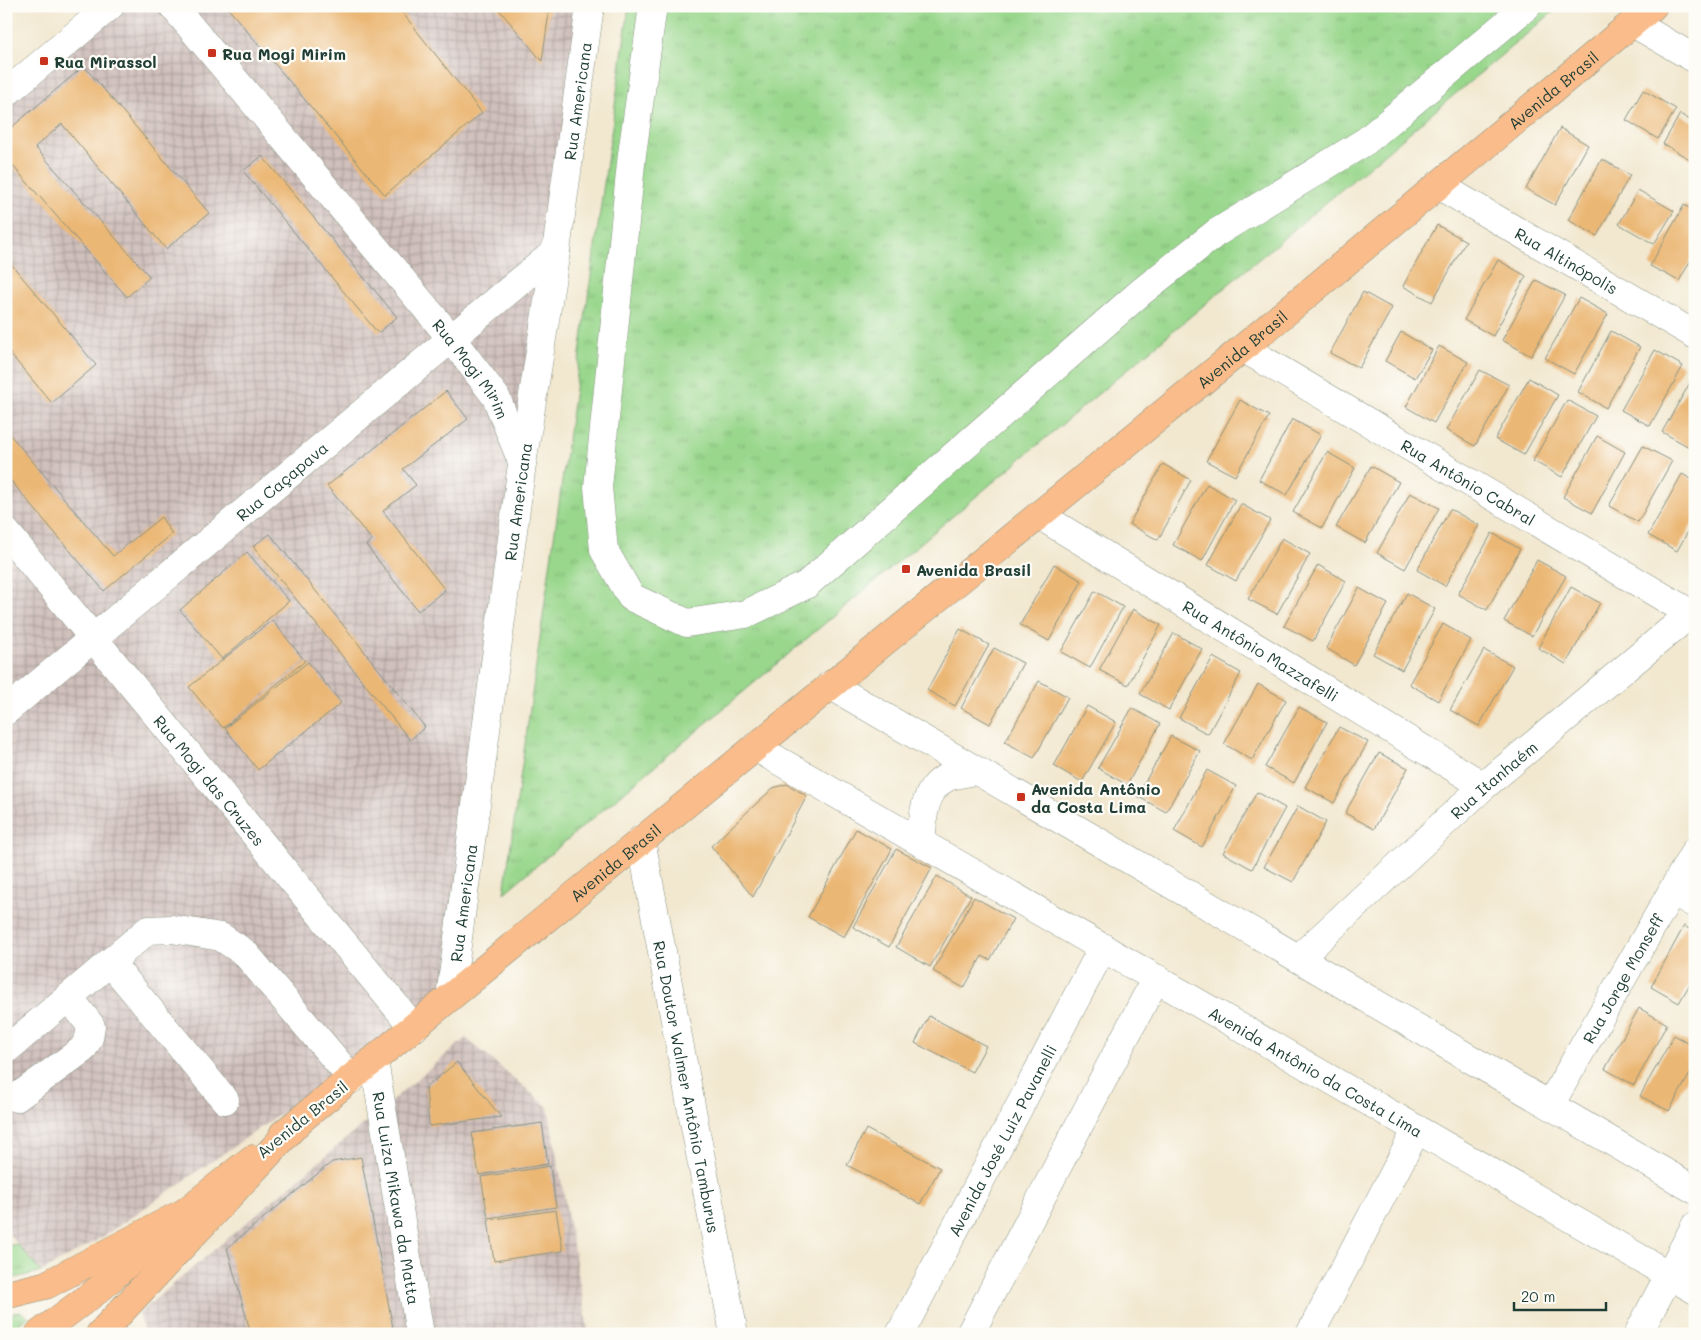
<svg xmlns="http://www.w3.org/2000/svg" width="1701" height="1340" font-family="Mali,sans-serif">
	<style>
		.industrial { fill: url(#industrial-grid) }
		.grass { fill: url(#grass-tufts); stroke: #5c8a60 }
		.building { fill: #ebb775 }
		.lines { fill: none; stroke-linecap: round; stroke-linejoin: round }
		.minor-casing { stroke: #889282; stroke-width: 29 }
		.major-casing { stroke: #889282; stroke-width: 29 }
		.highway-casing { stroke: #889282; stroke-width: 29 }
		.minor { stroke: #fff; stroke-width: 28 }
		.major { stroke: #f9bc8a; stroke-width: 28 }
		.highway { stroke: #f9bc8a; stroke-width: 28 }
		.poi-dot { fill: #c8321e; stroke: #fdfcf7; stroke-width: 2 }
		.labels { text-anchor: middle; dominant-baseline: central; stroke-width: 4.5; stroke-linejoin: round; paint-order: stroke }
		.poi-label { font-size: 16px; font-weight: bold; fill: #1f3d34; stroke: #fdfcf7; text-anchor: start }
		.street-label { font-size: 16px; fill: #1f3d34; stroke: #fdfcf7 }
	</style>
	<defs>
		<pattern id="industrial-grid" width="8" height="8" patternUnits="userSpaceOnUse" patternTransform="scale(1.25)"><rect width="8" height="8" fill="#d0c0bc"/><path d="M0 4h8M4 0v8" fill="none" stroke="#a89d9a"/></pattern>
		<pattern id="grass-tufts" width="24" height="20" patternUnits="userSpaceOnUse" patternTransform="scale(1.25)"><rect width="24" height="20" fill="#99d78c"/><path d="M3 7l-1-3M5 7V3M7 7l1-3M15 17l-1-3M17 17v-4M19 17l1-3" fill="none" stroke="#83b979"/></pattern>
	</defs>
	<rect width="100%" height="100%" fill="#fdfcf7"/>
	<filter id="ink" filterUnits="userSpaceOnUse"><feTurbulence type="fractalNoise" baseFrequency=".02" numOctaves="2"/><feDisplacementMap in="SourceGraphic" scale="10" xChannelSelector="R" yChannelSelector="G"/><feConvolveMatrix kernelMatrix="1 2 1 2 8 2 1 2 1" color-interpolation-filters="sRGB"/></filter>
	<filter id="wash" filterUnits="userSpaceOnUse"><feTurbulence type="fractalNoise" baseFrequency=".0096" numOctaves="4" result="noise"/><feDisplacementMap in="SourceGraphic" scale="20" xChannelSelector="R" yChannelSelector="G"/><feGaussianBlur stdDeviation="1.12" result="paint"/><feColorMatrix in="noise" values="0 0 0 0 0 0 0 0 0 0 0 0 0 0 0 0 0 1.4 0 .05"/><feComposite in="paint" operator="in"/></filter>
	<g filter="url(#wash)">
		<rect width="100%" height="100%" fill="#f2e8d0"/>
		<!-- industrial -->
		<path class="industrial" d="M110,6H590L450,997L101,1238L41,1272L6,1231V92Z
			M466,1038L548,1107L589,1334H144L139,1313Z"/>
		<!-- grass -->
		<path class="grass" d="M629,6H1560L504,893Z
			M17,1244L41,1272L6,1280V1246Z
			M21,1312L29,1317L6,1333V1314Z"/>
		<g id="blocks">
			<!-- building -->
			<path class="building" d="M226,6H397L482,113L385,195Z
				M496,6H550L542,61Z
				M84,66L209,213L166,249L62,124L35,147L150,277L127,297L6,158V132Z
				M1643,90L1676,109L1658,139L1626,120Z
				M1680,114L1695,123V162L1663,144Z
				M1560,128L1588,145L1555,205L1526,189Z
				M262,156L397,317L378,333L243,171Z
				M1602,159L1630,175L1597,236L1568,220Z
				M1638,190L1674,211L1654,244L1619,224Z
				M1684,205L1695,211V253L1679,281L1650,266Z
				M1437,225L1466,241L1432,302L1403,286Z
				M6,258L96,365L52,403L6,349Z
				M1498,260L1526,276L1493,336L1464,320Z
				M1536,280L1565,295L1531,356L1502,340Z
				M1363,292L1392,308L1359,368L1330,353Z
				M1579,298L1608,314L1574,374L1545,358Z
				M1611,331L1640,347L1606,408L1578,392Z
				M1401,332L1432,350L1415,378L1385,361Z
				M1439,346L1468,362L1434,423L1406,407Z
				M1655,350L1683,366L1650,426L1621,410Z
				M1480,370L1509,385L1475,446L1446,430Z
				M1695,374V441L1691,448L1662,432Z
				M1529,378L1558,395L1524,455L1495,439Z
				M446,391L468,419L403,469L416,485L383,511L445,590L418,611L366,545L372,540L327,486Z
				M1240,400L1269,416L1235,476L1206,461Z
				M1567,400L1596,416L1562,477L1533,461Z
				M1292,419L1321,435L1287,495L1259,480Z
				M6,430L113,556L161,517L172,534L104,591L6,475Z
				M1597,436L1625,452L1592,513L1563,497Z
				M1643,446L1672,461L1638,522L1609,506Z
				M1327,452L1355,468L1322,528L1293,512Z
				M1163,464L1191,480L1158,540L1129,524Z
				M1371,466L1399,482L1365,543L1336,527Z
				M1682,474L1695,481V519L1677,551L1648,535Z
				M1207,484L1235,500L1202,561L1173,545Z
				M1410,493L1439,508L1405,569L1377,553Z
				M1241,504L1270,520L1236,581L1208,565Z
				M1450,509L1479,525L1445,586L1417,570Z
				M1492,533L1520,549L1487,610L1458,594Z
				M270,534L425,727L410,740L253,546Z
				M1282,538L1310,554L1277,614L1248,599Z
				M247,552L289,601L222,659L180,610Z
				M1537,560L1566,576L1532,636L1504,621Z
				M1054,564L1082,581L1049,641L1020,625Z
				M1318,565L1346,581L1313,641L1284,626Z
				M1571,587L1600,603L1566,664L1538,648Z
				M1359,588L1388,604L1354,665L1326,648Z
				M1095,591L1123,607L1090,668L1061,652Z
				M1407,593L1435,609L1402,670L1373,654Z
				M1133,609L1161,625L1128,685L1099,670Z
				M272,620L305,661L223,728L189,687Z
				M1443,624L1471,640L1438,701L1409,684Z
				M960,629L989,645L955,706L927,690Z
				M1174,633L1202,649L1169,710L1140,694Z
				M994,648L1023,663L990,724L961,708Z
				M1484,650L1513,666L1479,726L1450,710Z
				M1213,657L1241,673L1208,734L1179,718Z
				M308,662L341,703L258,770L225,728Z
				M1039,681L1068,697L1034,758L1005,742Z
				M1258,684L1286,700L1252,760L1224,744Z
				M1087,706L1116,722L1082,782L1054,766Z
				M1299,707L1327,722L1294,783L1265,767Z
				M1132,708L1160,724L1127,785L1098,768Z
				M1339,727L1368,742L1334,803L1305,787Z
				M1171,736L1200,751L1166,812L1137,796Z
				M1379,753L1408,768L1374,829L1345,813Z
				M1207,770L1236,786L1202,847L1174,831Z
				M787,784L807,796L753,897L711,846L773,788Z
				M1257,792L1285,808L1252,869L1223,853Z
				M1298,806L1326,822L1293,882L1264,867Z
				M856,829L892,849L844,937L808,917Z
				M896,849L932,868L889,947L853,927Z
				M937,876L971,896L930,967L896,947Z
				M974,897L1013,919L990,960L982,956L964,988L933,971Z
				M1684,926L1695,932V975L1679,1003L1651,987Z
				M1639,1008L1667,1024L1634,1085L1605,1069Z
				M929,1016L986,1046L972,1072L915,1043Z
				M1674,1035L1695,1046V1065L1669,1111L1640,1096Z
				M457,1062L501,1117L429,1126L426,1087Z
				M542,1123L548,1164L479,1175L472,1133Z
				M866,1129L940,1168L920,1204L847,1165Z
				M361,1157L393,1328L365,1334H251L227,1248L332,1162Z
				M550,1166L556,1207L488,1218L481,1177Z
				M556,1210L563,1251L494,1261L488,1220Z"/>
		</g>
	</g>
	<g filter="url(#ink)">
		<use href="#blocks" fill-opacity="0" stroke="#889282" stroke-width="1"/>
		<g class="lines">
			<!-- minor casing -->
			<g class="minor-casing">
				<g id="minor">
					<path id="s1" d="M173,6L451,338L496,397L522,462"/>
					<path d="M653,6L632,154L598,487L604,550L631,597L687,623L746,614L806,585L1141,292L1216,233L1366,141L1527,6"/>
					<path d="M1633,23L1695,59"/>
					<path d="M6,93L110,6"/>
					<path id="s2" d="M1438,185L1695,335"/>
					<path id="s3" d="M1243,348L1695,616"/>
					<path id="s4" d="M1039,515L1484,786"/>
					<path id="s5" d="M6,532L414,1028"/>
					<path d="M830,685L1695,1190"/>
					<path id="s6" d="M6,711L556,251"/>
					<path id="s7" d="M755,747L1695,1290"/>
					<path id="s8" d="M641,840L734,1334"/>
					<path d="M922,843C922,820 923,788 948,777C956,774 966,773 975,771"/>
					<path d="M1672,891L1695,904"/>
					<path id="s9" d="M1299,958L1484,786L1695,610"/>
					<path d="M110,962L225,1100"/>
					<path id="s10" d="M450,997L522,464L556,251L590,6"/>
					<path d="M6,1050L148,930L172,929L221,937L245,953L352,1079"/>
					<path id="s11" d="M374,1061L420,1334"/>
					<path d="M16,1098L83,1049L89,1038L91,1026L69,997"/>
					<path id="s12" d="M1550,1105L1695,851"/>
					<path id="s13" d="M900,1334L1103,947"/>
					<path d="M970,1334L1156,978"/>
					<path d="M1310,1334L1417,1129"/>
					<path d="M1638,1334L1695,1226"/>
				</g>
			</g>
			<!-- major casing -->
			<g class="major-casing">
				<g id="major">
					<path id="s14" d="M283,1134L1243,348L1653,6"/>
					<path d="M39,1334L98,1290L185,1212L252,1159"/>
				</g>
			</g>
			<!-- highway casing -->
			<g class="highway-casing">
				<path id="highway" d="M6,1295L46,1285L185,1212
					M100,1334L301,1119"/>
			</g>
			<!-- minor -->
			<use href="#minor" class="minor"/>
			<!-- major -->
			<use href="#major" class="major"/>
			<!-- highway -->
			<use href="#highway" class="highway"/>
		</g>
	</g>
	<!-- markers -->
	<g class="poi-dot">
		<rect x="207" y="48" width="10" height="10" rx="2.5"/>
		<rect x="39" y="56" width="10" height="10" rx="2.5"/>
		<rect x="901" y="564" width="10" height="10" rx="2.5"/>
		<rect x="1016" y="792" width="10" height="10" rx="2.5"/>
	</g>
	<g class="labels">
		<!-- poi labels -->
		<g class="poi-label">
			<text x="222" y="53">Rua Mogi Mirim</text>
			<text x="54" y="61">Rua Mirassol</text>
			<text x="916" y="569">Avenida Brasil</text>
			<text x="1031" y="788">Avenida Antônio<tspan x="1031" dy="18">da Costa Lima</tspan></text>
		</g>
		<!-- street labels -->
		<g class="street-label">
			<text stroke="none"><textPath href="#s14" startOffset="1644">Avenida Brasil</textPath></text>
			<text stroke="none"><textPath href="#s10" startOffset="905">Rua Americana</textPath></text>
			<text stroke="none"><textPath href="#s2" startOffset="149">Rua Altinópolis</textPath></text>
			<text stroke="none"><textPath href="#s14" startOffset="1239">Avenida Brasil</textPath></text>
			<text stroke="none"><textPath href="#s1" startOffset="470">Rua Mogi Mirim</textPath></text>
			<text stroke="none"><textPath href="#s6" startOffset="359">Rua Caçapava</textPath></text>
			<text stroke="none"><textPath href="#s3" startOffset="262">Rua Antônio Cabral</textPath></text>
			<text stroke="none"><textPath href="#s10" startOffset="500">Rua Americana</textPath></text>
			<text stroke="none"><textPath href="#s4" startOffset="260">Rua Antônio Mazzafelli</textPath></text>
			<text stroke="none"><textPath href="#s5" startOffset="321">Rua Mogi das Cruzes</textPath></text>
			<text stroke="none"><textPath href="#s9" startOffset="264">Rua Itanhaém</textPath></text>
			<text stroke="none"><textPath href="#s14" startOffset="429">Avenida Brasil</textPath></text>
			<text stroke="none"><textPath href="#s10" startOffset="95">Rua Americana</textPath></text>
			<text stroke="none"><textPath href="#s12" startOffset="146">Rua Jorge Monseff</textPath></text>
			<text stroke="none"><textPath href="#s7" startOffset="648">Avenida Antônio da Costa Lima</textPath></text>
			<text stroke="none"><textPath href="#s8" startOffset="251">Rua Doutor Walmer Antônio Tamburus</textPath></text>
			<text transform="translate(302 1119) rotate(-39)">Avenida Brasil</text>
			<text stroke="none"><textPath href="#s13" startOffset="219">Avenida José Luiz Pavanelli</textPath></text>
			<text stroke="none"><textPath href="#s11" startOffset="139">Rua Luiza Mikawa da Matta</textPath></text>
		</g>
	</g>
	<!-- margin -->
	<rect width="1701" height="1340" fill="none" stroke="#fdfcf7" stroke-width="25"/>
	<!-- scale -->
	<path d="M1514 1302v8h92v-8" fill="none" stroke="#1f3d34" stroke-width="2.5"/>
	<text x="1521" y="1302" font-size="15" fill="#1f3d34" stroke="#fdfcf7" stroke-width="4" paint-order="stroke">20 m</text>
</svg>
